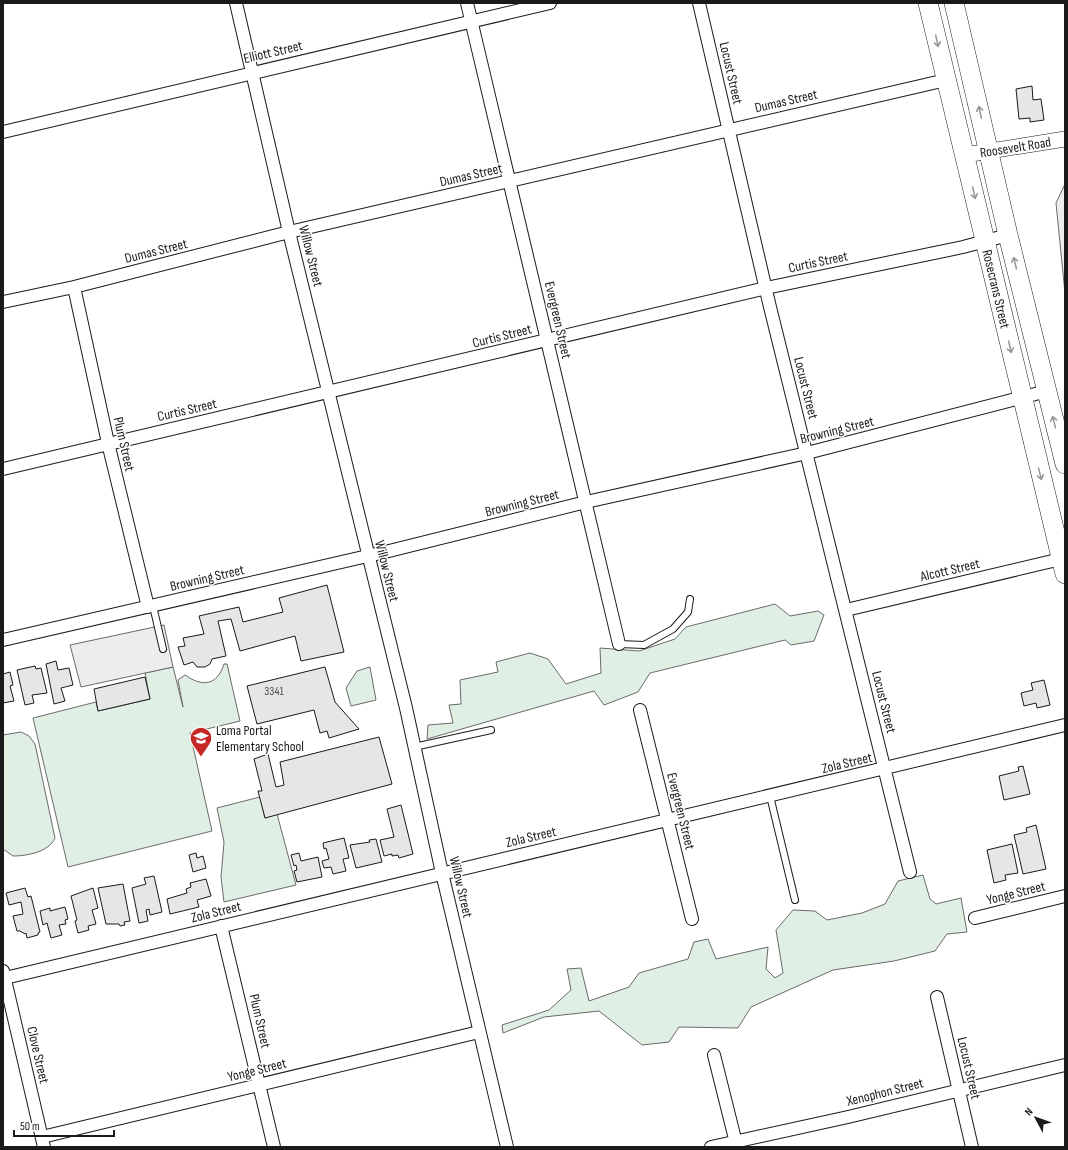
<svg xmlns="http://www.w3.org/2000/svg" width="1068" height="1150" font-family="'Sofia Sans Condensed',sans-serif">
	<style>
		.green { fill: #e0efe3; stroke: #6a6a6a }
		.parking { fill: #ededed; stroke: #6a6a6a }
		.building { fill: #e6e6e6; stroke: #1a1a1a }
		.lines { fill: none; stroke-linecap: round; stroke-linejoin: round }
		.service-casing { stroke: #1a1a1a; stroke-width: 8 }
		.minor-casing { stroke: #1a1a1a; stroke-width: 14 }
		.tertiary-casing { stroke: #1a1a1a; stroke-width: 16 }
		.primary-casing { stroke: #1a1a1a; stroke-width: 20 }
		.service { stroke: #fff; stroke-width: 6 }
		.minor { stroke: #fff; stroke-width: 12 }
		.tertiary { stroke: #fff; stroke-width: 15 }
		.primary { stroke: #fff; stroke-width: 19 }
		.oneway { stroke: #989898 }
		.labels { text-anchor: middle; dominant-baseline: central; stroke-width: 3; stroke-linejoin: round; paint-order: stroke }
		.number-label { font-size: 12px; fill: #4d4d4d }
		.street-label { font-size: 14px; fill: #1a1a1a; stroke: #fff }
		.poi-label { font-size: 14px; fill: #1a1a1a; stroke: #fff; text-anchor: start }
	</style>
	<rect width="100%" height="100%" fill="#fff"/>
	<!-- green -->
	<path class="green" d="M775,604L790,616L818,611L824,615L814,641L791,645L785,640L650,673L638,692L604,705L594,691L427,739L428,725L453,723L449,705L461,704L460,680L498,672L496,662L530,653L548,659L566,684L601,673L600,648L639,651L675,639L686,627Z
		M224,664H227L240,721L190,733L212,831L68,867L33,718L96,702L98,711L150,699L145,673L173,667L183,707L178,680L185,675C202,687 217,686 224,664Z
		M370,667L376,700L351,706L346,688L357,671Z
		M21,732L29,736L35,744L55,838C49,852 27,856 13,856L3,849V735Z
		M260,797L265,818L277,814L296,885L224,902L221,877L224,842L217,808Z
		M923,875L930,899L936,904L961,898L967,932L947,934L935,951L894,961L833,970L751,1007L738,1028L679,1027L669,1042L642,1045L599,1011L544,1017L503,1033L502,1025L549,1010L571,990L567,969L581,968L589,1001L629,987L639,973L688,959L694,942L708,939L716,959L768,947L766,969L775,978L783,973L776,930L793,910L815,911L827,920L862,913L885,904L898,881Z"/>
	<!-- parking -->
	<path class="parking" d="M1064,186H1065V293L1056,203Z
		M164,625L173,667L81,687L70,645Z"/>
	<!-- building -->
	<path class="building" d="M1032,86L1033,100L1041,99L1044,120L1030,122V118L1019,119L1016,89Z
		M327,585L344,652L301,661L295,636L240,651L231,619L218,621L226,656L212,659L210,664L205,667H197L193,662L184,665L178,647L185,646L183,638L204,634L199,616L239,607L243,622L283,612L279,598Z
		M56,661L58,670L69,668L73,685L61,688L65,701L54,704L46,664Z
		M35,666L36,669L41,668L47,693L32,695L34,703L25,705L17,670Z
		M325,667L335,702L359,729L329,738L327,731L320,733L314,710L257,724L247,686Z
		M10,672L13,685L10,686L14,701L3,703V674Z
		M145,677L150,699L98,711L94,689Z
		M1044,680L1050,705L1037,708L1036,703L1024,706L1021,693L1033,690L1031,683Z
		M379,737L392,784L265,818L258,791H262L254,759L268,754L276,787L284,785L280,762Z
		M1023,766L1030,794L1004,800L999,776L1019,771L1018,767Z
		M401,805L413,854L399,858L398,855L392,856V854L384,856L380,840L394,837L387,809Z
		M1036,825L1046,869L1023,874L1014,835L1027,832L1026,828Z
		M344,838L349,858L343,859L346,871L333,874L331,867L324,868L322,861L329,859L326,848L324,849L323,843Z
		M376,839L382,862L356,868L350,845L370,842L369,840Z
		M1012,844L1018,873L1005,875L1006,880L994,883L987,850Z
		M196,853L197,858L203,856L206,868L193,872L189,855Z
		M299,853L301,861L318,857L322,877L297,882L294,871L297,870L296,865L294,866L291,855Z
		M154,876L162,912L150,915L149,909L146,910L148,921L139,923L132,888L146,884L144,878Z
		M206,879L211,896L197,900L199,907L170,914L167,899L187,893L186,889L191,887L190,883Z
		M123,884L130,921L124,922L125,925L120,926L119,924H106L98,888Z
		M25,888L28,897L31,896L40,932L38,933V935L27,938L26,933L25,934L20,931H17L13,916L23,914L21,902L9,905L6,893Z
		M93,888L98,908L92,910L96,924L88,926L89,930L78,933L75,921L77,920L71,896Z
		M65,907L68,919L65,920L66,924L59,925L62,935L51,938L47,923L43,925L40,911L50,908V911Z"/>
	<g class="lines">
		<!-- service casing -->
		<g class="service-casing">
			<path id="service" d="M153,606L163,649
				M619,644L644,645L673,629L688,612L690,599
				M414,747L491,730
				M770,796L795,900"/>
		</g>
		<!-- minor casing -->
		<g class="minor-casing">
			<path id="minor" d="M236,3L289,232L406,708L442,873L507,1147
				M467,3L619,644
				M699,3L770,307L910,872
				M3,132L550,3
				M74,287L108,443L148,607
				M3,302L74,287L289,232L946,80
				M3,469L766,288L963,247L1008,235
				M846,610L1061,559
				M3,640L385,552L586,502L807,453L1047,391
				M640,710L692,919
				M975,918L1065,896
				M221,926L274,1147
				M3,971L44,1147
				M5,978L1065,725
				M937,997L972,1147
				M714,1055L737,1147
				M42,1137L479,1032
				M711,1147L848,1117L1065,1065"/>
		</g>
		<!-- tertiary casing -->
		<g class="tertiary-casing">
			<g id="tertiary">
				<path id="s1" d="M965,155L1065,139"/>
			</g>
		</g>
		<!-- primary casing -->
		<g class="primary-casing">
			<g id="primary">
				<path id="s2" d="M928,3L1065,574"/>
				<path d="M954,3L1008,235L1065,464"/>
			</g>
		</g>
		<!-- service -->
		<use href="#service" class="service"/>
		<!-- minor -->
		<use href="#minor" class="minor"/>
		<!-- tertiary -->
		<use href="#tertiary" class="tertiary"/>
		<!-- primary -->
		<use href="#primary" class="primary"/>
	</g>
	<!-- one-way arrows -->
	<defs><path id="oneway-shaft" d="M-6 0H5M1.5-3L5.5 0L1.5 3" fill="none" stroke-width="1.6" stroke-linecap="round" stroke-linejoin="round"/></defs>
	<g class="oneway">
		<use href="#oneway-shaft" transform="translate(937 41) rotate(77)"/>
		<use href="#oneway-shaft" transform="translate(980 112) rotate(-103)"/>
		<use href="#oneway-shaft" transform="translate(974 193) rotate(77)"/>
		<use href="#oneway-shaft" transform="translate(1015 263) rotate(-104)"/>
		<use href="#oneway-shaft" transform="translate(1010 347) rotate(77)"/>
		<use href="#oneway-shaft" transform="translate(1054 422) rotate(-104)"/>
		<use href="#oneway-shaft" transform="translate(1040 474) rotate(76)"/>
	</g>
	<!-- icons -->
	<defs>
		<g id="school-pin" transform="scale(1.15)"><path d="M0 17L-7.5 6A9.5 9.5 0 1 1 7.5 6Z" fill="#c62828" stroke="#fff"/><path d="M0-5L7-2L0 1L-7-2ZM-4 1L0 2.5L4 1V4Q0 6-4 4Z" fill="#fff"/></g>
	</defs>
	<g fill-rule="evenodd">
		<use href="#school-pin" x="201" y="738"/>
	</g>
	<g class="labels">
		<!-- number labels -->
		<g class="number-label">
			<text x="274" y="691">3341</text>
		</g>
		<!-- street labels -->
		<g class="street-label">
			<text transform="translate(273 52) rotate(-13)">Elliott Street</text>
			<text transform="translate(731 73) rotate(77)">Locust Street</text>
			<text transform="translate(786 101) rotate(-13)">Dumas Street</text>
			<text stroke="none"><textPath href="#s1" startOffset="51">Roosevelt Road</textPath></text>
			<text transform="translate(471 175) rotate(-13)">Dumas Street</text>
			<text transform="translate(156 251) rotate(-14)">Dumas Street</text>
			<text transform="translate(311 256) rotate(76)">Willow Street</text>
			<text transform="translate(818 262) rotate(-12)">Curtis Street</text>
			<text stroke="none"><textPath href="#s2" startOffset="294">Rosecrans Street</textPath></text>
			<text transform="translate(558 320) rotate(77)">Evergreen Street</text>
			<text transform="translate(502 336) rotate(-14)">Curtis Street</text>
			<text transform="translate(806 388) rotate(76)">Locust Street</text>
			<text transform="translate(187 410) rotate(-13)">Curtis Street</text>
			<text transform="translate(837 430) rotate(-14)">Browning Street</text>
			<text transform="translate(124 444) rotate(77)">Plum Street</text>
			<text transform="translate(522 503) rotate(-14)">Browning Street</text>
			<text transform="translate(950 570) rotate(-13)">Alcott Street</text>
			<text transform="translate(387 571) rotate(76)">Willow Street</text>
			<text transform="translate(207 578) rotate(-13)">Browning Street</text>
			<text transform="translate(884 702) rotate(76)">Locust Street</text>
			<text transform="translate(847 763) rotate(-13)">Zola Street</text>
			<text transform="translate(681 811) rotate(76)">Evergreen Street</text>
			<text transform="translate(531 837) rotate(-13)">Zola Street</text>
			<text transform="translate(461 887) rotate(77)">Willow Street</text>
			<text transform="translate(1016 893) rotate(-14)">Yonge Street</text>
			<text transform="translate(216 912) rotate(-14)">Zola Street</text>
			<text transform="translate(260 1021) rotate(77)">Plum Street</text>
			<text transform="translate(38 1055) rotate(77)">Clove Street</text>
			<text transform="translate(969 1068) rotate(77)">Locust Street</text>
			<text transform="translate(257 1070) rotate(-14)">Yonge Street</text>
			<text transform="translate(885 1092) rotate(-14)">Xenophon Street</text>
		</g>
		<!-- poi labels -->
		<g class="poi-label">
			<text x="216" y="730">Loma Portal<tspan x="216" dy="16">Elementary School</tspan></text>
		</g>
	</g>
	<!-- border -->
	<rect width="1068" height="1150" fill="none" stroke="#1a1a1a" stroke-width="8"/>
	<!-- north arrow -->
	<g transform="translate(1036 1118) rotate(311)" stroke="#ffffff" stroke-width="3" paint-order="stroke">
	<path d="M0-3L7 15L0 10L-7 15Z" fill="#1a1a1a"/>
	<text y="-6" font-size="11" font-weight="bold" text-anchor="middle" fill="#1a1a1a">N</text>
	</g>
	<!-- scale -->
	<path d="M14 1130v6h100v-6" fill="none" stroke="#1a1a1a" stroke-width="2"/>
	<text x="20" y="1130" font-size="12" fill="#1a1a1a" stroke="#ffffff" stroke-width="3" paint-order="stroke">50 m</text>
</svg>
